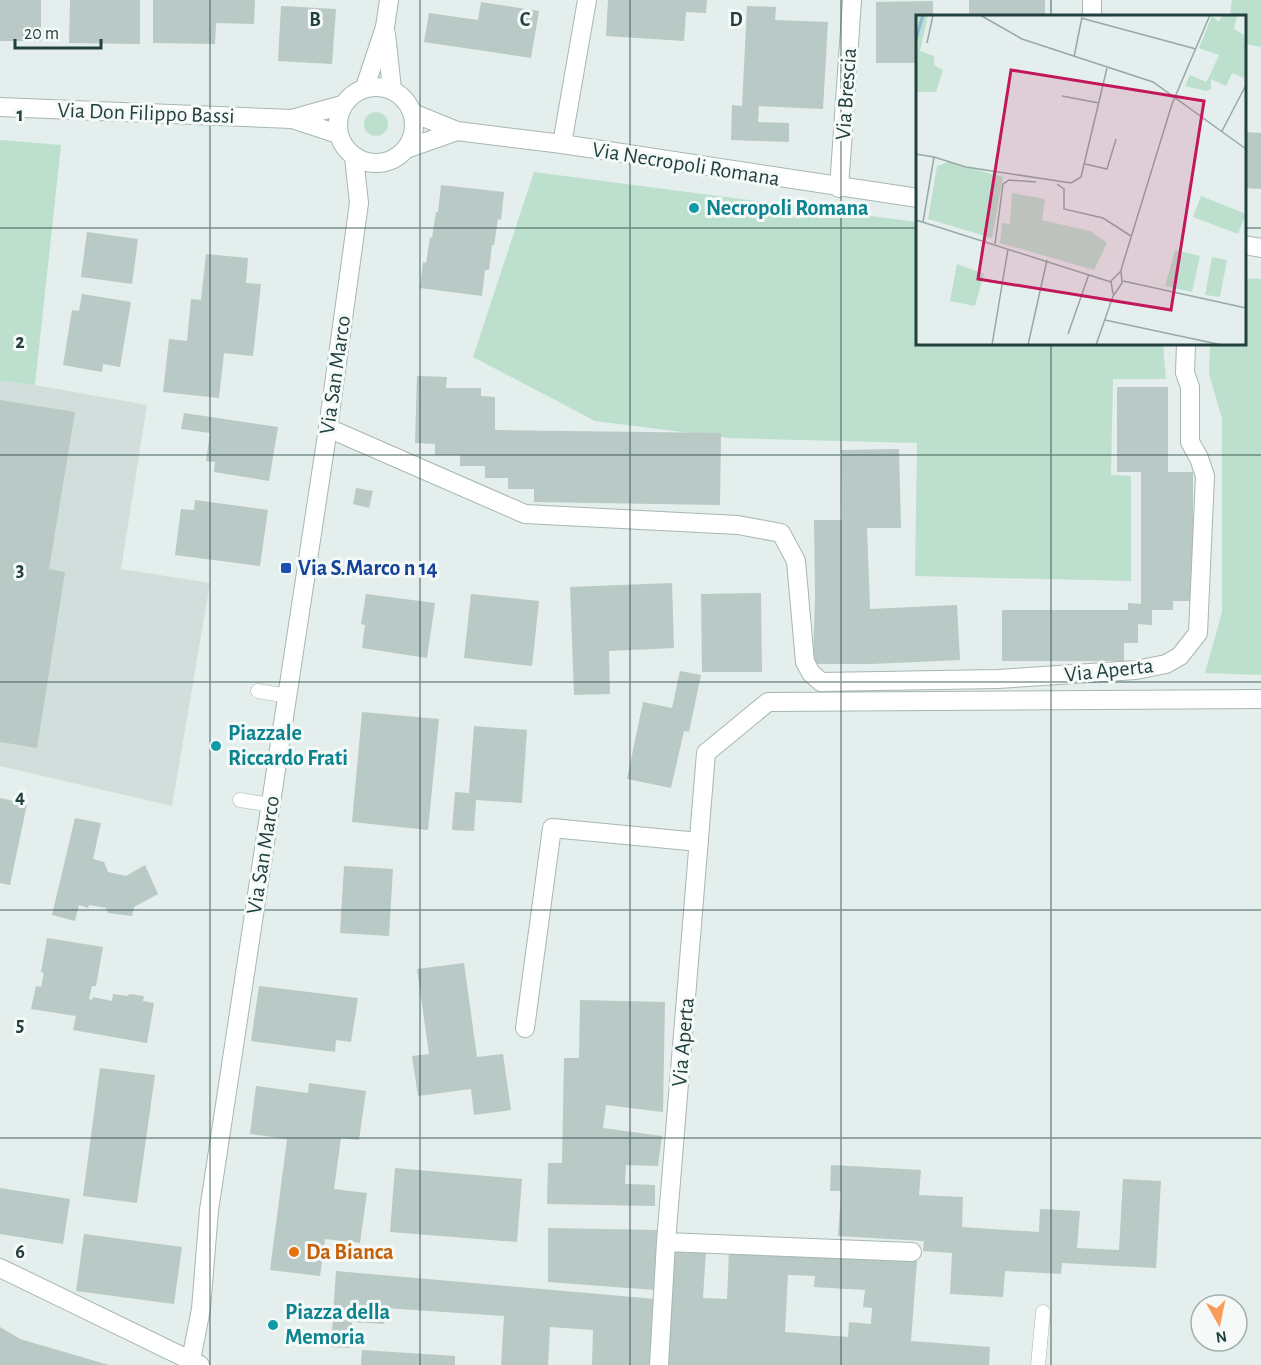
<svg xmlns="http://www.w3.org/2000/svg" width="1261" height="1365" font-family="'Alegreya Sans',sans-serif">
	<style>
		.built { fill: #d2dedb }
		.green { fill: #bce0cd }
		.building { fill: #b9c9c5; fill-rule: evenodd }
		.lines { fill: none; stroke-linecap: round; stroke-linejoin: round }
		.service-casing { stroke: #a6b7b4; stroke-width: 15 }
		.minor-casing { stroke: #a6b7b4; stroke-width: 20 }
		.tertiary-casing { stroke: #a6b7b4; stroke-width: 20 }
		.service { stroke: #fff; stroke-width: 14 }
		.minor { stroke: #fff; stroke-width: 18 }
		.tertiary { stroke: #fff; stroke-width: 18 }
		.grid { fill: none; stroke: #22413e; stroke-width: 1.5; stroke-opacity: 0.55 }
		.culture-dot { fill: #0f9aa8; stroke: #f5faf9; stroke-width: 2 }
		.transit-dot { fill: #1a4fb4; stroke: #f5faf9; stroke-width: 2 }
		.food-dot { fill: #e8710a; stroke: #f5faf9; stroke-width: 2 }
		.labels { text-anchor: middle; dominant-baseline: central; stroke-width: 6; stroke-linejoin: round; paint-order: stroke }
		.street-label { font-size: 22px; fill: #22413e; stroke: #f5faf9 }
		.culture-label { font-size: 22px; font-weight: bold; fill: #0d838f; stroke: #f5faf9; text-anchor: start }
		.transit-label { font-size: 22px; font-weight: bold; fill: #164399; stroke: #f5faf9; text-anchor: start }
		.food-label { font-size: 22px; font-weight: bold; fill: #c56008; stroke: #f5faf9; text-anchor: start }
		.inset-river { fill: none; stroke: #8abcd5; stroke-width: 3 }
		.inset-road { fill: none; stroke: #96a9a6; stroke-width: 1.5 }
		.view { fill: #c2185b; fill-opacity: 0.15; stroke: #c2185b; stroke-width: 3 }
		.inset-edge { fill: none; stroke: #22413e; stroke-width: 3 }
		.grid-label { font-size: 20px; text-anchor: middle; font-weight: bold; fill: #22413e; stroke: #f5faf9; stroke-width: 6; stroke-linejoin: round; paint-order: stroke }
	</style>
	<rect width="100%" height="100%" fill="#e4eeec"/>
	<!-- built -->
	<path class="built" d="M0,381L35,385L147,405L121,569L210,583L172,806L0,766Z"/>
	<!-- green -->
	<path class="green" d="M1232,0H1261V47L1245,44L1244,16H1230Z
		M364 124a12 12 0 1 1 24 0a12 12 0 1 1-24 0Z
		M0,140L61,145L35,385L0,381Z
		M534,172L917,222L918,344H1163L1166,379H1113L1111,475L1131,476V581L915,576L917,443L729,438L595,421L473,357Z
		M1245,278L1261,279V675L1205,673L1222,612V419L1209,374L1210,344H1244Z"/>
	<!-- building -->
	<path class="building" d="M0,0H41V41H0Z
		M70,0H140V44L69,43Z
		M153,0H255L254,24L216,23L215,44L153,43Z
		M608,0H707L706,13L686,12L684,41L606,36Z
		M969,0H1045V16H969Z
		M933,1V16H918V63H876V2Z
		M481,2L539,11L531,58L424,42L429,13L478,20Z
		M281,6L336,9L332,64L278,61Z
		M747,6L776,7L775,20L828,22L823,109L759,106L758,122L789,123V142L731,140L732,105L742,106Z
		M1244,132L1261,133V189L1244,188Z
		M441,185L504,192L501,220L498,219L494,245H492L489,270H485L482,296L420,288L423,262L426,263L430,237L432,238L436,212H438Z
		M87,232L138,239L132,284L81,277Z
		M206,254L248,258L246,283L261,284L253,356L224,353L219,398L163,392L169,339L187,341L191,299L201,300Z
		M82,294L131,302L120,367L103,364L102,372L63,365L72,310L79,311Z
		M417,376L447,377L446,388H481V396L495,397V430L721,433L720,505L534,502V489H508V478H485V466H460V455H435V444L415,443Z
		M1117,387H1168V472H1193V601H1173V610H1152V625L1138,624V643H1124V661H1002V610H1128V603L1141,604V472H1117Z
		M0,400L75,412L49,569L65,572L37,748L0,742Z
		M184,413L278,427L269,481L214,472L215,462L206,461L210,433L181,429Z
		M899,449L901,528H867L870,609L957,605L960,660L872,664H813L815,596L814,520H842L841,450Z
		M356,488L373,491L369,508L353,504Z
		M195,500L268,510L260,566L175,555L181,509L194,510Z
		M672,583L674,648L609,651L610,694L574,695L570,587Z
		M761,593L762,672H702L701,594Z
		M366,594L435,603L427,658L362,648L365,625L361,624Z
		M471,594L539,601L532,666L464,658Z
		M680,671L701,675L689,732L684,731L671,788L627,779L643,702L672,708Z
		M362,712L439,719L428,830L352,822Z
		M474,726L527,730L522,803L476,800L474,831L452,830L455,792L469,793Z
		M0,798L27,804L10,885L0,883Z
		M75,818L101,823L93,859L104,862L108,872L126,876L145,865L158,894L134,907L132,916L108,913L106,908L89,905L88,908L79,905L75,921L52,915Z
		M344,866L393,869L389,936L340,933Z
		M47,938L103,947L96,986H92L89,999L92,1000L93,997L112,1001L113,994L128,996L129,994L144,996L143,1001L154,1003L147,1043L73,1030L76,1016L31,1009L36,986L41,987L44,973L41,972Z
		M464,963L477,1057L503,1054L511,1110L474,1115L471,1089L418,1096L412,1056L429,1054L417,969Z
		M259,986L358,998L351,1042L336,1040L335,1052L251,1041Z
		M580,1000L665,1002L663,1112L606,1105L603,1128L662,1136L658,1166L626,1165L625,1184L655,1185V1206L547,1204L548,1163H562L564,1058H579Z
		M100,1068L155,1075L137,1203L83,1196Z
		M309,1083L366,1091L359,1140L341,1138L334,1189L367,1193L360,1243L325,1239L320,1276L270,1270L287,1139L250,1134L256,1086L308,1093Z
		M831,1165L921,1170L919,1195L963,1197L962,1227L1039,1232L1040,1209L1080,1211L1077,1248L1119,1250L1123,1179L1161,1181L1156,1268L1062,1263L1061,1274L1005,1271L1003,1297L950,1294L952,1253L923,1251L924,1241L838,1236L841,1191H830Z
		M395,1168L522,1179L517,1242L390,1232Z
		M0,1188L70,1199L63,1244L0,1234Z
		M548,1228L657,1230L655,1290L548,1282Z
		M84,1234L182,1247L174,1304L76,1291Z
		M673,1249L706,1251L703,1298L727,1299L729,1251L917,1261L911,1341L990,1347L989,1365H667ZM788,1275L815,1276L814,1287L865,1290L863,1307L872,1308L871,1324L849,1322L848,1337L785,1332Z
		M336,1271L655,1299L650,1365H592L593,1330L550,1327L548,1365H501L504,1316L385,1308L384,1324L352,1322L350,1348L331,1347Z
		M0,1327L20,1339L109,1365H0Z
		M362,1350L455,1356V1365H361Z"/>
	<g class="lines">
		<!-- service casing -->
		<g class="service-casing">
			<path id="service" d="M258,691L288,696
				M240,800L271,805
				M1038,1365L1043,1312"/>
		</g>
		<!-- minor casing -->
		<g class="minor-casing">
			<path id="minor" d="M1092,16V0
				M386,34L392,89
				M338 125a38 38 0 1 1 76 0a38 38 0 1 1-76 0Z
				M365,87L385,27L389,0
				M0,107L292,119L338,134
				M413,113L457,131L562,144L918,198
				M292,119L342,105
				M562,144L587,0
				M406,149L457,131
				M839,188L852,0
				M1244,245L1261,248
				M328,428L525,514L738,525L781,533L796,561L805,662L811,673L821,682L998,679L1136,670L1166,664L1180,656L1198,633L1205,476L1199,458L1190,442V387L1185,373L1186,344
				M525,1028L552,828L699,842
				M666,1242L912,1252
				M190,1365L201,1309L209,1210L328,428L359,203L354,157
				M659,1365L666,1242L706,753L768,702L1261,699"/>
		</g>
		<!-- tertiary casing -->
		<g class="tertiary-casing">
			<path id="tertiary" d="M0,1268L200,1365"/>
		</g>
		<!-- service -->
		<use href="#service" class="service"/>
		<!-- minor -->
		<use href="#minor" class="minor"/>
		<!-- tertiary -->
		<use href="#tertiary" class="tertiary"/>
	</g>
	<!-- grid -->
	<path class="grid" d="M210,0V1365M420,0V1365M630,0V1365M841,0V1365M1051,0V16M0,228H918M1244,228H1261M1051,344V1365M0,455H1261M0,682H1261M0,910H1261M0,1138H1261"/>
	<!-- markers -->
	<g class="culture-dot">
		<circle cx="694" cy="208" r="6"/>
		<circle cx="216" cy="746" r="6"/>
		<circle cx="273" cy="1325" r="6"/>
	</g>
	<rect class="transit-dot" x="280" y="562" width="12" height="12" rx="3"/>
	<circle class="food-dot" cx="294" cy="1252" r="6"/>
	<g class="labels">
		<!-- street labels -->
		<g class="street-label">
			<text transform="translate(846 94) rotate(-86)">Via Brescia</text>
			<text transform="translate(146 113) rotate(2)">Via Don Filippo Bassi</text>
			<text transform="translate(686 164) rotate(9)">Via Necropoli Romana</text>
			<text transform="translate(335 375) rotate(-82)">Via San Marco</text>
			<text transform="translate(1109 670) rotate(-6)">Via Aperta</text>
			<text transform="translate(263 855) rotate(-81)">Via San Marco</text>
			<text transform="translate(683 1042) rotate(-85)">Via Aperta</text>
		</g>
		<!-- culture labels -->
		<g class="culture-label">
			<text x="706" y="208">Necropoli Romana</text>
			<text x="228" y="733">Piazzale<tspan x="228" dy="25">Riccardo Frati</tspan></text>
			<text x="285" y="1312">Piazza della<tspan x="285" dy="25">Memoria</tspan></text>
		</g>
		<!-- transit labels -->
		<g class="transit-label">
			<text x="298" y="568">Via S.Marco n 14</text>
		</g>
		<!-- food labels -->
		<g class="food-label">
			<text x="306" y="1252">Da Bianca</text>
		</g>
	</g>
	<!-- overview -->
	<g transform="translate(916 15)">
		<rect width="330" height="330" fill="#e4eeec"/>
		<path d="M2,0H12L4,36L18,41V50L27,55L20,77H0ZM306,0H321L318,14L330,21V64L316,58L310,71L295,64V74L290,76L269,71L274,60L290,67L293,62L303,40L283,33L296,1L303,7ZM32,147L87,162L76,223L12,204L21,151ZM96,178L129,184L126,205L174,216L191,228L178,255L84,228L86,208L94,209ZM285,181L330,199L322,219L277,202ZM259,235L284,241L276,277L249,271ZM296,242L311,245L304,282L289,280ZM41,249L68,259L59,291L34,286Z" fill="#bce0cd"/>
		<path class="inset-river" d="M0,24L7,0"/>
		<path class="inset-road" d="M64,0L106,24L237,67L330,134M165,3L280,34M11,28L17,0M158,42L166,2M146,81L183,88M306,116L330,70M0,139L18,142M169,149L191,154L200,124M141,169L148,174V194L187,203L215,221M0,205L195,267M7,207L18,142L50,152L155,168L165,162L191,53M79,229L87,169L93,165L120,167M207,266L330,293M197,279L195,266L205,256M189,305L306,330M152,319L173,259M76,330L92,234M112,330L131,245M180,330L197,281L206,268L205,255L256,89L294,0"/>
		<path class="view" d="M95,55L288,86L255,295L62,264Z"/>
		<rect width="330" height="330" class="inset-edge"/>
	</g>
	<g class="grid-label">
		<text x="315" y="26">B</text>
		<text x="525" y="26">C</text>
		<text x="736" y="26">D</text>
		<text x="20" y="121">1</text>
		<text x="20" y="348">2</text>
		<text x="20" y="576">3</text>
		<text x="20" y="803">4</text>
		<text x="20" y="1031">5</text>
		<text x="20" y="1258">6</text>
	</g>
	<!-- north arrow -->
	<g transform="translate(1219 1323) rotate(171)"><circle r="28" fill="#f5faf9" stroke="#a1b0ae" stroke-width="1.5"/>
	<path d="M0-4.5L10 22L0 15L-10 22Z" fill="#f79d59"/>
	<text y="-9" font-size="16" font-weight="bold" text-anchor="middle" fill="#22413e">N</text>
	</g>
	<!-- scale -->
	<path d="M15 39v9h86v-9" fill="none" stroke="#22413e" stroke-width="3"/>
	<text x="24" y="39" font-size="18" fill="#22413e" stroke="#f5faf9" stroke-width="4.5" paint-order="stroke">20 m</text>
</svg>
